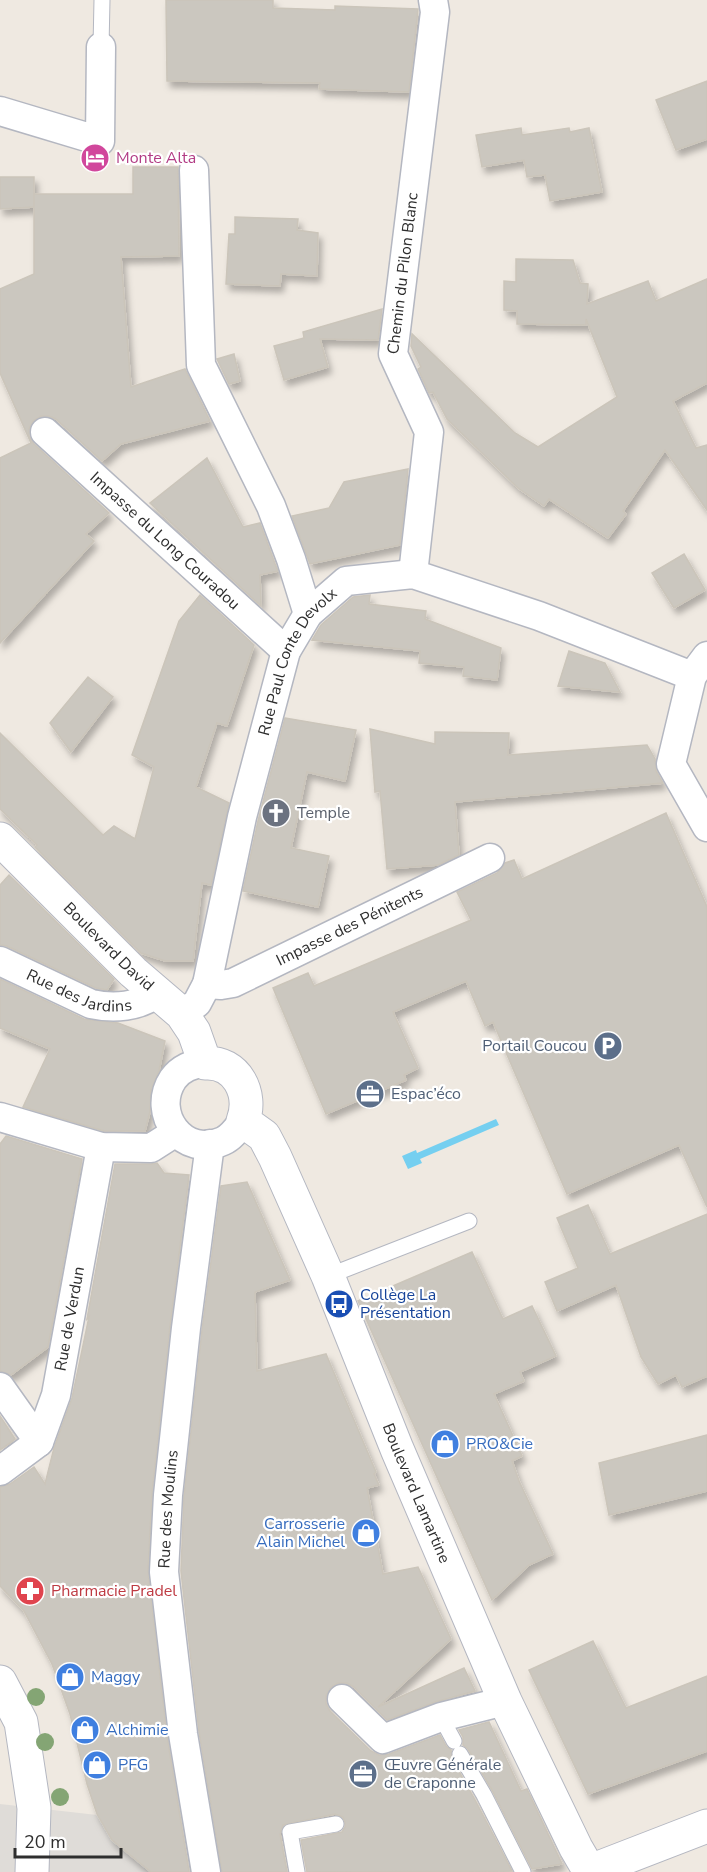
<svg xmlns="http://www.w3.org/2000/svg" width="707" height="1872" font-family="'Nunito Sans',sans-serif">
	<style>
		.plaza { fill: #dfdcd8 }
		.water { fill: #75cff0 }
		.building { fill: #cbc7bf; stroke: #cbc5ba; stroke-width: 1.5; filter: url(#shadow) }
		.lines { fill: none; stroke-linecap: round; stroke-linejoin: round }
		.lane-casing { stroke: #b4b7c1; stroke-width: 17 }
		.street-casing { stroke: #b4b7c1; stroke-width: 31 }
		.secondary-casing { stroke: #b4b7c1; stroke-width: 35 }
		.lane { stroke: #fff; stroke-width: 15 }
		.street { stroke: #fff; stroke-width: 28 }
		.secondary { stroke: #fff; stroke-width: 33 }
		.tree { fill: #84a574 }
		.labels { text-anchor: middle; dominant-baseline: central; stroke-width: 4.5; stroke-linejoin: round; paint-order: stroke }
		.hotel-label { font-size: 16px; fill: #b23c85; stroke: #fff; text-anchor: start }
		.street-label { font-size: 16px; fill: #2e2e2e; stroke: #fff }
		.worship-label { font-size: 16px; fill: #5b616d; stroke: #fff; text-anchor: start }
		.service-label { font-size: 16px; fill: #4e5e75; stroke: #fff; text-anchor: start }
		.transit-label { font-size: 16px; fill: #164399; stroke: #fff; text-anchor: start }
		.shop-label { font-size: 16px; fill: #366cbe; stroke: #fff; text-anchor: start }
		.health-label { font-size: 16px; fill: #be3a42; stroke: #fff; text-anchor: start }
	</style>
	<defs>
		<filter id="shadow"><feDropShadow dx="3.5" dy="6" stdDeviation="3" flood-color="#0004"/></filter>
	</defs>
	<rect width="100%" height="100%" fill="#efe9e1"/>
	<!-- plaza -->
	<path class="plaza" d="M0,1804L97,1815L112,1840L152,1872H0Z"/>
	<!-- water -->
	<path class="water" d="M496,1119L499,1125L420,1159L422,1163L408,1169L402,1156L416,1150L417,1153Z"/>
	<!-- building -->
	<path class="building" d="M166,0H273V8L335,10V6L418,9L409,92L319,89L320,83L167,81Z
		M707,81V139L676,150L656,100Z
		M521,128L522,135L569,128L570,132L589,128L602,192L550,201L545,175L527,177L524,160L482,167L476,135Z
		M133,167H178L179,256L121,257L131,387L185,369L210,421L121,444L102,461L56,419L49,416H41L33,421L29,429V436L34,444L109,513L86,534L94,541L0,643V458L31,443L0,373V289L34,274V194H133Z
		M0,177H34V207L0,209Z
		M235,217L298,219L297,230L318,233L317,276L281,274L280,286L226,284L229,234H235Z
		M516,259L573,260L580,283L588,284L587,304L648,281L656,301L707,279V383L673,401L696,448L707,445V510L665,450L623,511L626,514L608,538L549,499L544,506L518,488L447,419L433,392L429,393L418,369L421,367L411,346L412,334L515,433L538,447L617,397L586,319V325L517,324V311L504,310V281L516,282Z
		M382,309L378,340L320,339L328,367L284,380L274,346L304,338L303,332Z
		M234,354L240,381L229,384L217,359Z
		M207,458L243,527L260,523L275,564L278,571L260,575L261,606L150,503Z
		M408,469L400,545L310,564L292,516L329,508L344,482Z
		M684,554L705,590L674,608L652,573Z
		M200,595L254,645L227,726L217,723L196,787L229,803L211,885L202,883L193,961H165L141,953L35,847L37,845L0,809V733L103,835L114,826L135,839L154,767L132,755L179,621Z
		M370,595L369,604L426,611L425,619L501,648L497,680L463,676L464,667L419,663L420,651L312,640L321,625L353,597Z
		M569,651L605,663L620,692L558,686Z
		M88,677L113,697L71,752L50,723Z
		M285,718L356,730L345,781L307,772L291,848L329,856L318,907L243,891L258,821Z
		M370,729L435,744V732L509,733L508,755L647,745L655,759L656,771L663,783L455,802L459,855L438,865L387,869L380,791L375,792Z
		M666,813L707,907V1207L679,1145L567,1194L493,1022L485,1026L466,981L393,1012L418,1068L404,1075L406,1080L326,1114L273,988L308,973L314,986L471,920L457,892L497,873L505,863L514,860L522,879Z
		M9,875L114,979L107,990L96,988L7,946L0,945V885Z
		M0,979L84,1019L118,1023L165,1041L159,1071L151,1090L150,1112L145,1131H104L23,1107L50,1049L0,1028Z
		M6,1136L82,1159L48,1347L11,1375L0,1371V1144Z
		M157,1163L164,1173L189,1175L170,1326L152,1493L148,1571L167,1736L189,1872H151L112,1840L97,1814L87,1784L70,1714L52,1664L24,1611L0,1586V1487L10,1484L34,1467L45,1484L54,1448L72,1398L89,1317L87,1319L115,1164H151Z
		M247,1182L290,1280L255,1292L257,1371L326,1354L376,1472L374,1474L379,1485L367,1488L383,1574L418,1567L451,1639L378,1707L464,1668L475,1691L435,1702L387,1720L354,1687L347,1683H338L331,1687L326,1696V1704L330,1711L371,1751L379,1755L389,1754L440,1735L446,1746L451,1750L452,1759L475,1800L512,1871L307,1872L301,1840L342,1832L345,1827V1822L343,1817L335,1814L283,1825L280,1834L287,1872H222L199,1732L181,1571L184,1496L202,1330L221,1186Z
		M588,1205L610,1254L707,1214V1376L682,1387L676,1375L658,1384L641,1357L616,1285L557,1311L545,1282L578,1268L557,1218Z
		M472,1252L503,1319L532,1306L556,1356L520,1372L524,1381L494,1394L522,1456L512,1461L519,1481L553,1554L529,1565L492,1600L358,1301Z
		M0,1416L15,1439L0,1450Z
		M707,1435V1491L609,1515L599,1463Z
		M593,1641L626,1708L707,1676V1751L588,1794L529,1670Z
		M489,1722L521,1791L527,1789L562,1864L532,1869L492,1790L468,1749L463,1745V1737L459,1730Z"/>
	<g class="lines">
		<!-- lane casing -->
		<g class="lane-casing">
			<path id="lane" d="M101,47L102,0
				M328,1276L469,1221
				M441,1717L454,1741
				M460,1754L484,1795L523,1872
				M297,1872L290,1832L336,1824"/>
		</g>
		<!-- street casing -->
		<g class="street-casing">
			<g id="street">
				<path d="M0,111L100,141L101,47"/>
				<path d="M194,170L201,365L271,506L291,559L308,614"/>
				<path id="s1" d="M45,432L286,651"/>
				<path id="s2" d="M413,574L429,432L393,354L435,12L433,0"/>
				<path d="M707,656L692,676L671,764L707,827"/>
				<path id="s3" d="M0,961L91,1004C114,1009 139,1007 157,993"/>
				<path id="s4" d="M207,984L221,985L233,983L490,858"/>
				<path id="s5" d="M182,1014L197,1003L207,984L242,817L286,651L308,614L346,581L413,574L539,616L692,676"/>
				<path d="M205,1063C193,1063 180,1069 173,1079C150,1114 184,1159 223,1141C232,1137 237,1129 243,1121"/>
				<path d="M0,1117L101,1147L151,1148L176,1132"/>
				<path d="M0,1387L39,1442"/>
				<path id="s6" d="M0,1471L39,1442L56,1395L101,1147"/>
				<path d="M342,1699L383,1739L441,1717L505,1701"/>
				<path id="s7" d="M206,1872L183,1734L164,1572L168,1495L186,1328L210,1144"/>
			</g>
		</g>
		<!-- secondary casing -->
		<g class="secondary-casing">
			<g id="secondary">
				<path id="s8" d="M0,839L133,972L182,1014L194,1032L205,1063C237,1061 253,1094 243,1121L264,1136L275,1157L328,1276L397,1449L505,1701L576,1848L590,1872"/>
				<path d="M0,1682L21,1722L34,1808L32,1872"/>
				<path d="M588,1872L707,1826"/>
			</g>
		</g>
		<!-- lane -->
		<use href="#lane" class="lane"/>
		<!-- street -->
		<use href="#street" class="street"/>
		<!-- secondary -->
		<use href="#secondary" class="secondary"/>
	</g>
	<!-- trees -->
	<g class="tree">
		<circle cx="36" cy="1697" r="9"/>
		<circle cx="45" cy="1742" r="9"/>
		<circle cx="60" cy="1797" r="9"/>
	</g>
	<!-- icons -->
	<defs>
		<g id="hotel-disc" transform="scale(1.5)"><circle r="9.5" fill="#d1479c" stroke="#fff"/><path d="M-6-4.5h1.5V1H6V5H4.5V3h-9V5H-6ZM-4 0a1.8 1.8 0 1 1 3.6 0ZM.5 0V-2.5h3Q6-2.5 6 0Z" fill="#fff"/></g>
		<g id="church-disc" transform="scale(1.5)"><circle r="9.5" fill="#6b7280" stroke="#fff"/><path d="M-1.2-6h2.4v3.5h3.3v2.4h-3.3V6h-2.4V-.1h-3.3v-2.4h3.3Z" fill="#fff"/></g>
		<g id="parking-disc" transform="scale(1.5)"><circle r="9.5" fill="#5c6f8a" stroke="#fff"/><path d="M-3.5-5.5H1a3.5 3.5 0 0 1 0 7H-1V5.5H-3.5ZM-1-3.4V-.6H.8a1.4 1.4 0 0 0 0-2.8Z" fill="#fff"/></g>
		<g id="office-disc" transform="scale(1.5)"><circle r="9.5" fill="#5c6f8a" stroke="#fff"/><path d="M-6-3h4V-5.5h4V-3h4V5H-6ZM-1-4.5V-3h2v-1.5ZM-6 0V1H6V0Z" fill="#fff"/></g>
		<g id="bus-disc" transform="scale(1.5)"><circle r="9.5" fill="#1a4fb4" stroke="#fff"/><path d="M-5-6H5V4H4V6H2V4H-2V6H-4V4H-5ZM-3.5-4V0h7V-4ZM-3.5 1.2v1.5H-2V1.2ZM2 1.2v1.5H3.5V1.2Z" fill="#fff"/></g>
		<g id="shop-disc" transform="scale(1.5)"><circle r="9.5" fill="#3f7fe0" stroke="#fff"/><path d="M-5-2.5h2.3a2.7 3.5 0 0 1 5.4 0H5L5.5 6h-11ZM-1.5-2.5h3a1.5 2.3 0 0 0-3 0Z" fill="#fff"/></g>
		<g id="pharmacy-disc" transform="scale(1.5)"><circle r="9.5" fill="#e0444e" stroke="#fff"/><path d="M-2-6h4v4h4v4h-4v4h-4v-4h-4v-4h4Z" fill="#fff"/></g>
	</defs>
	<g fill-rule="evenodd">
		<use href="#hotel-disc" x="95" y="158"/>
		<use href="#church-disc" x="276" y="813"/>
		<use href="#parking-disc" x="608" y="1046"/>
		<use href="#office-disc" x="370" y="1094"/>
		<use href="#bus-disc" x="339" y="1304"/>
		<use href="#shop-disc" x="445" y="1444"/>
		<use href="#shop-disc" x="366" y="1533"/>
		<use href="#pharmacy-disc" x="30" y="1591"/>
		<use href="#shop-disc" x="70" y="1677"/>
		<use href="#shop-disc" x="85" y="1730"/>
		<use href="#shop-disc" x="97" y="1765"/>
		<use href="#office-disc" x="363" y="1774"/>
	</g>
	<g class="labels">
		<!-- hotel labels -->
		<g class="hotel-label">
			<text x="116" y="158">Monte Alta</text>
		</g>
		<!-- street labels -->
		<g class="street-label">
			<text stroke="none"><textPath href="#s2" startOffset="310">Chemin du Pilon Blanc</textPath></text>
			<text stroke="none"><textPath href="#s1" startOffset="162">Impasse du Long Couradou</textPath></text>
			<text stroke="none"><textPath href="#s5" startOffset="378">Rue Paul Conte Devolx</textPath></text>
			<text stroke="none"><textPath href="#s4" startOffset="156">Impasse des Pénitents</textPath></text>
			<text stroke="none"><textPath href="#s8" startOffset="153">Boulevard David</textPath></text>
			<text stroke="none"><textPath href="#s3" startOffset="86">Rue des Jardins</textPath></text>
			<text stroke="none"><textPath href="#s6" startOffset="176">Rue de Verdun</textPath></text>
			<text stroke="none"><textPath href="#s8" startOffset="804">Boulevard Lamartine</textPath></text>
			<text stroke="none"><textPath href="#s7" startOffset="366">Rue des Moulins</textPath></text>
		</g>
		<!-- worship labels -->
		<g class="worship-label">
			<text x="297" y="813">Temple</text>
		</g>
		<!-- service labels -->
		<g class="service-label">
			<text x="587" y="1046" text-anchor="end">Portail Coucou</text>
			<text x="391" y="1094">Espac’éco</text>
			<text x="384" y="1765">Œuvre Générale<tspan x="384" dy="18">de Craponne</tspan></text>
		</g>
		<!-- transit labels -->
		<g class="transit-label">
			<text x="360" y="1295">Collège La<tspan x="360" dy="18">Présentation</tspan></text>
		</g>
		<!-- shop labels -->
		<g class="shop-label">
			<text x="466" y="1444">PRO&amp;Cie</text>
			<text x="345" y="1524" text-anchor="end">Carrosserie<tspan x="345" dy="18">Alain Michel</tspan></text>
			<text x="91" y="1677">Maggy</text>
			<text x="106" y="1730">Alchimie</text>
			<text x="118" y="1765">PFG</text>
		</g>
		<!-- health labels -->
		<g class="health-label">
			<text x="51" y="1591">Pharmacie Pradel</text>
		</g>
	</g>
	<!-- scale -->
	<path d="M15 1848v9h106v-9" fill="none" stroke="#2e2e2e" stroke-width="3"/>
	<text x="24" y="1848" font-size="18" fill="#2e2e2e" stroke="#ffffff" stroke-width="4.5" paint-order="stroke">20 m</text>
</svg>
